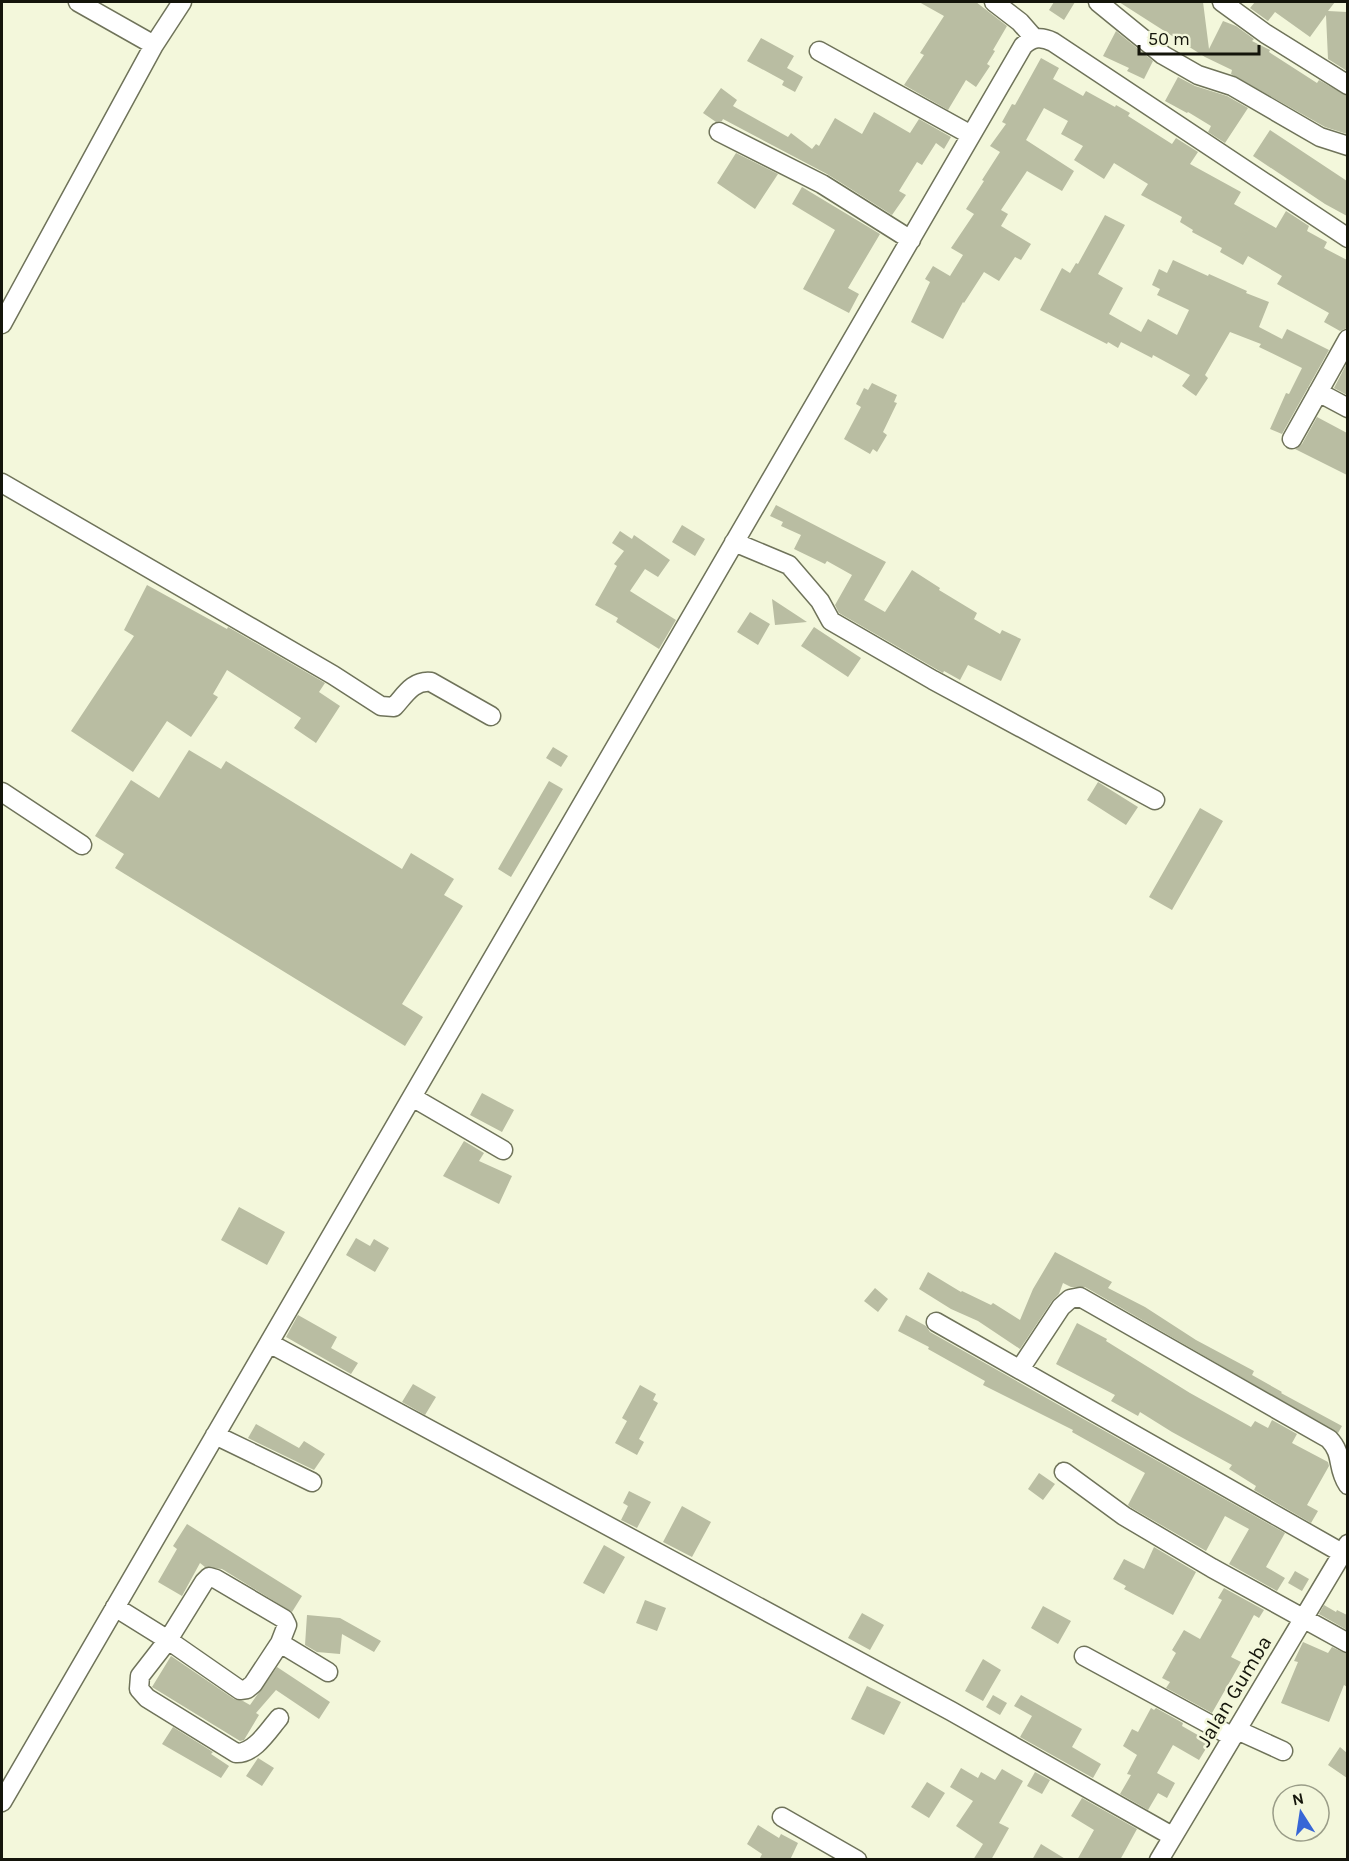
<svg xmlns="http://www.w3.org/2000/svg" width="1349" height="1861" font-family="Karla,sans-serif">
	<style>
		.building { fill: #b9bda2 }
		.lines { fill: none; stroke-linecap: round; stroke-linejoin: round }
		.minor-casing { stroke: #6f735a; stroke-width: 21 }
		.minor { stroke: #fff; stroke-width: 18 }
		.labels { text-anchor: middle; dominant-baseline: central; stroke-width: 5; stroke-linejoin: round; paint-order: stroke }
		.street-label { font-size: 21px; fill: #14150b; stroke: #f3f7db }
	</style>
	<rect width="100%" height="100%" fill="#f3f7db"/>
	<!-- building -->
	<path class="building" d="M919,2H976L1007,26L993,50L995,51L987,64L990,66L976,87L966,80L948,110L904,85L924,55L920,53L944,16Z
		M1054,2H1075L1064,20L1049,10Z
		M1119,2H1203L1209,49L1223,21L1236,26L1254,39L1252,41L1270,50L1269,52L1317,83L1319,80L1347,96V134L1325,127L1231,74L1232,70L1205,57Z
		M1255,2H1335L1328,11L1347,12V71L1328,59L1326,15L1310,37L1275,12L1268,21L1250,8Z
		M1116,31L1153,61L1144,79L1127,71L1129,68L1103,56Z
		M761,38L794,56L787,68L803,77L795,92L782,85L784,81L747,61Z
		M1041,58L1059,68L1053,79L1083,96L1086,91L1115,107L1116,105L1130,113L1128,116L1172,144L1176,138L1198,152L1190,164L1241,192L1234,204L1276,228L1286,211L1309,226L1307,231L1327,242L1324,248L1347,260V328L1340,331L1324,322L1329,313L1277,284L1282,276L1248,256L1243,265L1220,252L1222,248L1192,232L1193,230L1180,222L1182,217L1141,195L1148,184L1114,163L1104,179L1074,160L1083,146L1061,134L1068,121L1044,108L1026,140L1074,171L1062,191L1027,171L1001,210L1008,214L1001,226L1031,244L1021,260L1015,257L999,281L984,272L964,303L963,302L943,339L911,322L930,282L925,279L933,266L950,276L963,255L951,248L974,214L966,209L984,181L982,180L1000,152L990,146L1006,124L1002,122L1012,104L1015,105Z
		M1178,77L1195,86L1227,96L1248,108L1225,143L1208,132L1211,126L1188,112L1187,113L1165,101Z
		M721,88L737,100L733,106L788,137L791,133L812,149L816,144L819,146L835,118L862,134L874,112L910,133L919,119L951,137L944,149L936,143L922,165L917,162L899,191L906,195L892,215L827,174L723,119L722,121L716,122L703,113Z
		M1270,130L1347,181V216L1325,204L1253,156Z
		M736,153L778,174L755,209L717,183Z
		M802,187L880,234L848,288L859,294L849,313L803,289L835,230L792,204Z
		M1105,215L1125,225L1098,274L1123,288L1109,314L1141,332L1148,319L1177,335L1189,310L1157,295L1160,289L1152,285L1159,269L1167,273L1173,260L1208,276L1209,274L1247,291L1246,293L1269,302L1259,327L1282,339L1287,329L1329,350L1282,434L1270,429L1286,393L1289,394L1302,368L1259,347L1261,344L1230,332L1205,375L1208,378L1196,396L1182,386L1190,375L1153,355L1152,358L1121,342L1118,348L1108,342L1107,344L1040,310L1062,268L1070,273L1076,263L1078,264Z
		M1347,363V395L1334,388Z
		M872,383L897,395L894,402L897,403L883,432L887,435L877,452L873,449L870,454L844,439L861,407L856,404L864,388L868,390Z
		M1317,417L1347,433V475L1295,449L1302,444Z
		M776,505L886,562L864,600L885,612L912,570L940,588L939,590L977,613L974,619L1000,634L1002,630L1021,639L1001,681L968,665L960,680L944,671L943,673L839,613L835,605L852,575L827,561L825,564L794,549L801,535L781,526L783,522L770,516Z
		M682,525L705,539L695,556L672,542Z
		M620,531L632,539L634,535L670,560L658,577L645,569L630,591L676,620L659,649L616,622L618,618L595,605L617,566L614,564L624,551L612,543Z
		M147,585L227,629L228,627L325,683L319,692L340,706L316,743L294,728L301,718L227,670L213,694L218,697L191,737L167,721L133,772L71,731L134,636L124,630Z
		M772,599L807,622L775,625Z
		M750,612L770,624L758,645L737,632Z
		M814,627L861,658L848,677L801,646Z
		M553,747L568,756L561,767L546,758Z
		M189,750L221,769L226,761L402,869L411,853L454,879L444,895L463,906L402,1004L423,1017L405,1046L115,868L124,854L95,836L131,780L159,798Z
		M549,781L563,789L511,877L498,869Z
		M1098,782L1138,807L1126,825L1087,800Z
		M1200,808L1223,821L1172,910L1149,897Z
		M482,1093L514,1110L502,1132L470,1115Z
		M464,1141L484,1153L479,1161L512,1176L499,1204L443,1176Z
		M239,1207L285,1232L267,1265L221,1240Z
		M356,1238L370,1246L374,1239L389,1248L375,1272L346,1255Z
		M1055,1252L1112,1282L1108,1288L1145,1307L1196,1340L1254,1371L1252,1375L1282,1392L1281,1393L1342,1426L1338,1433L1085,1287H1071L1063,1283L1059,1294L1052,1301L1020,1349L978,1321L951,1309L919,1289L928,1272L961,1292L962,1291L991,1305L993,1303L1020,1320L1033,1289Z
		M875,1288L888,1299L878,1312L864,1301Z
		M298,1315L337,1337L331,1348L358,1363L351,1374L286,1337Z
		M906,1315L926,1326L930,1332L1285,1533L1266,1567L1285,1578L1277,1591L1229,1564L1249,1529L1225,1516L1206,1551L1130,1507L1128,1505L1145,1473L1072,1432L1073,1430L983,1385L985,1381L928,1349L929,1347L898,1331Z
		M1077,1323L1107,1339L1106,1341L1190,1393L1251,1427L1255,1421L1268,1428L1272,1420L1297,1434L1292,1443L1328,1462L1329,1466L1307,1505L1318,1511L1311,1523L1254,1490L1256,1486L1229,1469L1232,1465L1172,1432L1140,1412L1138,1416L1111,1401L1115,1395L1056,1364Z
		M413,1384L436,1397L425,1415L402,1402Z
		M640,1385L656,1394L653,1400L658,1403L639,1439L644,1442L637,1455L615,1443L627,1421L622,1418Z
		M256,1424L299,1448L304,1441L325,1454L314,1470L248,1438Z
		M1039,1473L1055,1484L1043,1500L1028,1489Z
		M629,1491L651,1502L637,1528L621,1520L628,1506L623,1503Z
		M682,1506L711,1522L692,1557L663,1542Z
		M187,1524L302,1596L292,1612L222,1569L205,1567L200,1563L182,1596L158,1582L177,1549L173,1546Z
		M604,1545L625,1557L604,1594L583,1583Z
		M1154,1547L1196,1572L1173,1615L1124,1589L1126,1586L1113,1579L1124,1559L1144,1569Z
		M1295,1571L1309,1579L1302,1591L1288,1583Z
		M1224,1588L1264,1610L1259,1618L1254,1615L1231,1657L1241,1662L1212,1713L1166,1688L1170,1682L1162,1678L1176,1653L1172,1650L1184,1630L1200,1639L1222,1600L1218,1598Z
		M645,1600L666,1608L657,1631L636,1623Z
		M1324,1605L1336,1612L1337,1610L1347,1615V1614V1630L1319,1614Z
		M1043,1606L1071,1621L1058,1644L1031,1628Z
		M862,1613L884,1625L870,1650L848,1638Z
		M307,1615L340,1618L381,1641L374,1652L342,1634L340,1654L317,1652L305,1645Z
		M1303,1642L1328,1653L1332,1647L1347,1654V1687L1344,1685L1329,1722L1281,1703L1298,1662L1294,1661Z
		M171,1656L234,1699L243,1701L250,1705L277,1667L330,1702L319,1719L276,1690L256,1713L259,1715L244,1740L240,1741L152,1687Z
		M983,1659L1001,1670L983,1701L965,1691Z
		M867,1686L901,1702L884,1735L851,1719Z
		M993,1695L1007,1703L1000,1715L986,1707Z
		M1021,1695L1082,1729L1072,1747L1101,1764L1093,1778L1020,1737L1032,1716L1014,1706Z
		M1151,1708L1154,1710L1156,1708L1183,1723L1182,1726L1210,1742L1199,1760L1173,1745L1157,1773L1175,1783L1167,1798L1158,1793L1148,1810L1120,1794L1131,1775L1127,1774L1137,1755L1123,1746L1132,1729L1138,1732Z
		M173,1727L213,1752L211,1754L229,1766L221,1778L162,1744Z
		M1340,1747L1347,1753V1778L1328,1765Z
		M258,1758L274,1768L262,1786L246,1776Z
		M961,1768L978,1778L981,1772L995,1780L1002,1769L1023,1781L999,1823L1009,1828L991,1860H973L983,1844L956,1826L973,1801L950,1787Z
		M1035,1772L1050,1780L1042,1794L1027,1786Z
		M927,1782L945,1793L929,1818L911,1807Z
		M1082,1798L1137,1829L1120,1860H1077L1094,1830L1071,1816Z
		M758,1825L779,1838L781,1834L798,1843L790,1860H759L762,1854L747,1844Z
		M1041,1844L1067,1860H1032Z"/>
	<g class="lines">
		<!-- minor casing -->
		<g class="minor-casing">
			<path id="minor" d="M78,2L154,45
				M994,2L1020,22L1034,38
				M1098,2L1163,55L1198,75L1232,86L1320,137L1348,146
				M1222,2L1266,34L1348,85
				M819,51L971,135
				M719,132L822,184L911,240
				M2,324L154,45L182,2
				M1318,392L1348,408
				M1292,439L1348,339
				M2,483L333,675L381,706L394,707C405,695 413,680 431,682L491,716
				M734,542L789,565L820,601L831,621L933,680L1155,800
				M2,792L82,845
				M412,1097L503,1150
				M936,1322L1342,1553
				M269,1343L951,1711L1172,1836
				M1020,1369L1061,1307L1070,1299L1080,1297L1329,1439C1344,1455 1336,1467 1348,1485
				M215,1435L312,1482
				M1064,1472L1124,1516L1212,1568L1348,1643
				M115,1607L168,1640L240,1690L247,1689L253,1684L280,1643L328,1672
				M1084,1656L1233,1737
				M279,1718C268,1731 254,1754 236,1753L147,1698L139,1689L140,1676L168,1640L204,1582L209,1577L216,1579L284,1619L287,1625L280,1643
				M1237,1730L1283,1751
				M2,1802L1023,46C1032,37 1041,36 1053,42L1348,238
				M782,1817L857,1860
				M1159,1860L1348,1544"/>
		</g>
		<!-- minor -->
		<use href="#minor" class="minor"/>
	</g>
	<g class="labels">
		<!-- street labels -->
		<g class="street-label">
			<text transform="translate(1234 1691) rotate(-59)">Jalan Gumba</text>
		</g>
	</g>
	<!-- border -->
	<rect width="1349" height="1861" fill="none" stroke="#14150b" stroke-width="6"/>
	<!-- north arrow -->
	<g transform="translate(1301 1813) rotate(348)"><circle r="28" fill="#f3f7db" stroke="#9a9d88" stroke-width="1.5"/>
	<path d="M0-4.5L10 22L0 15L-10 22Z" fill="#3766d6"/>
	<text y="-9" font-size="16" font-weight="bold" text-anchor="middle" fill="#14150b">N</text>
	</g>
	<!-- scale -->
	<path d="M1139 45v9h120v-9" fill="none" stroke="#14150b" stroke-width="3"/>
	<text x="1148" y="45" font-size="18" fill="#14150b" stroke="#f3f7db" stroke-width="4.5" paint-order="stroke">50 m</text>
</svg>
